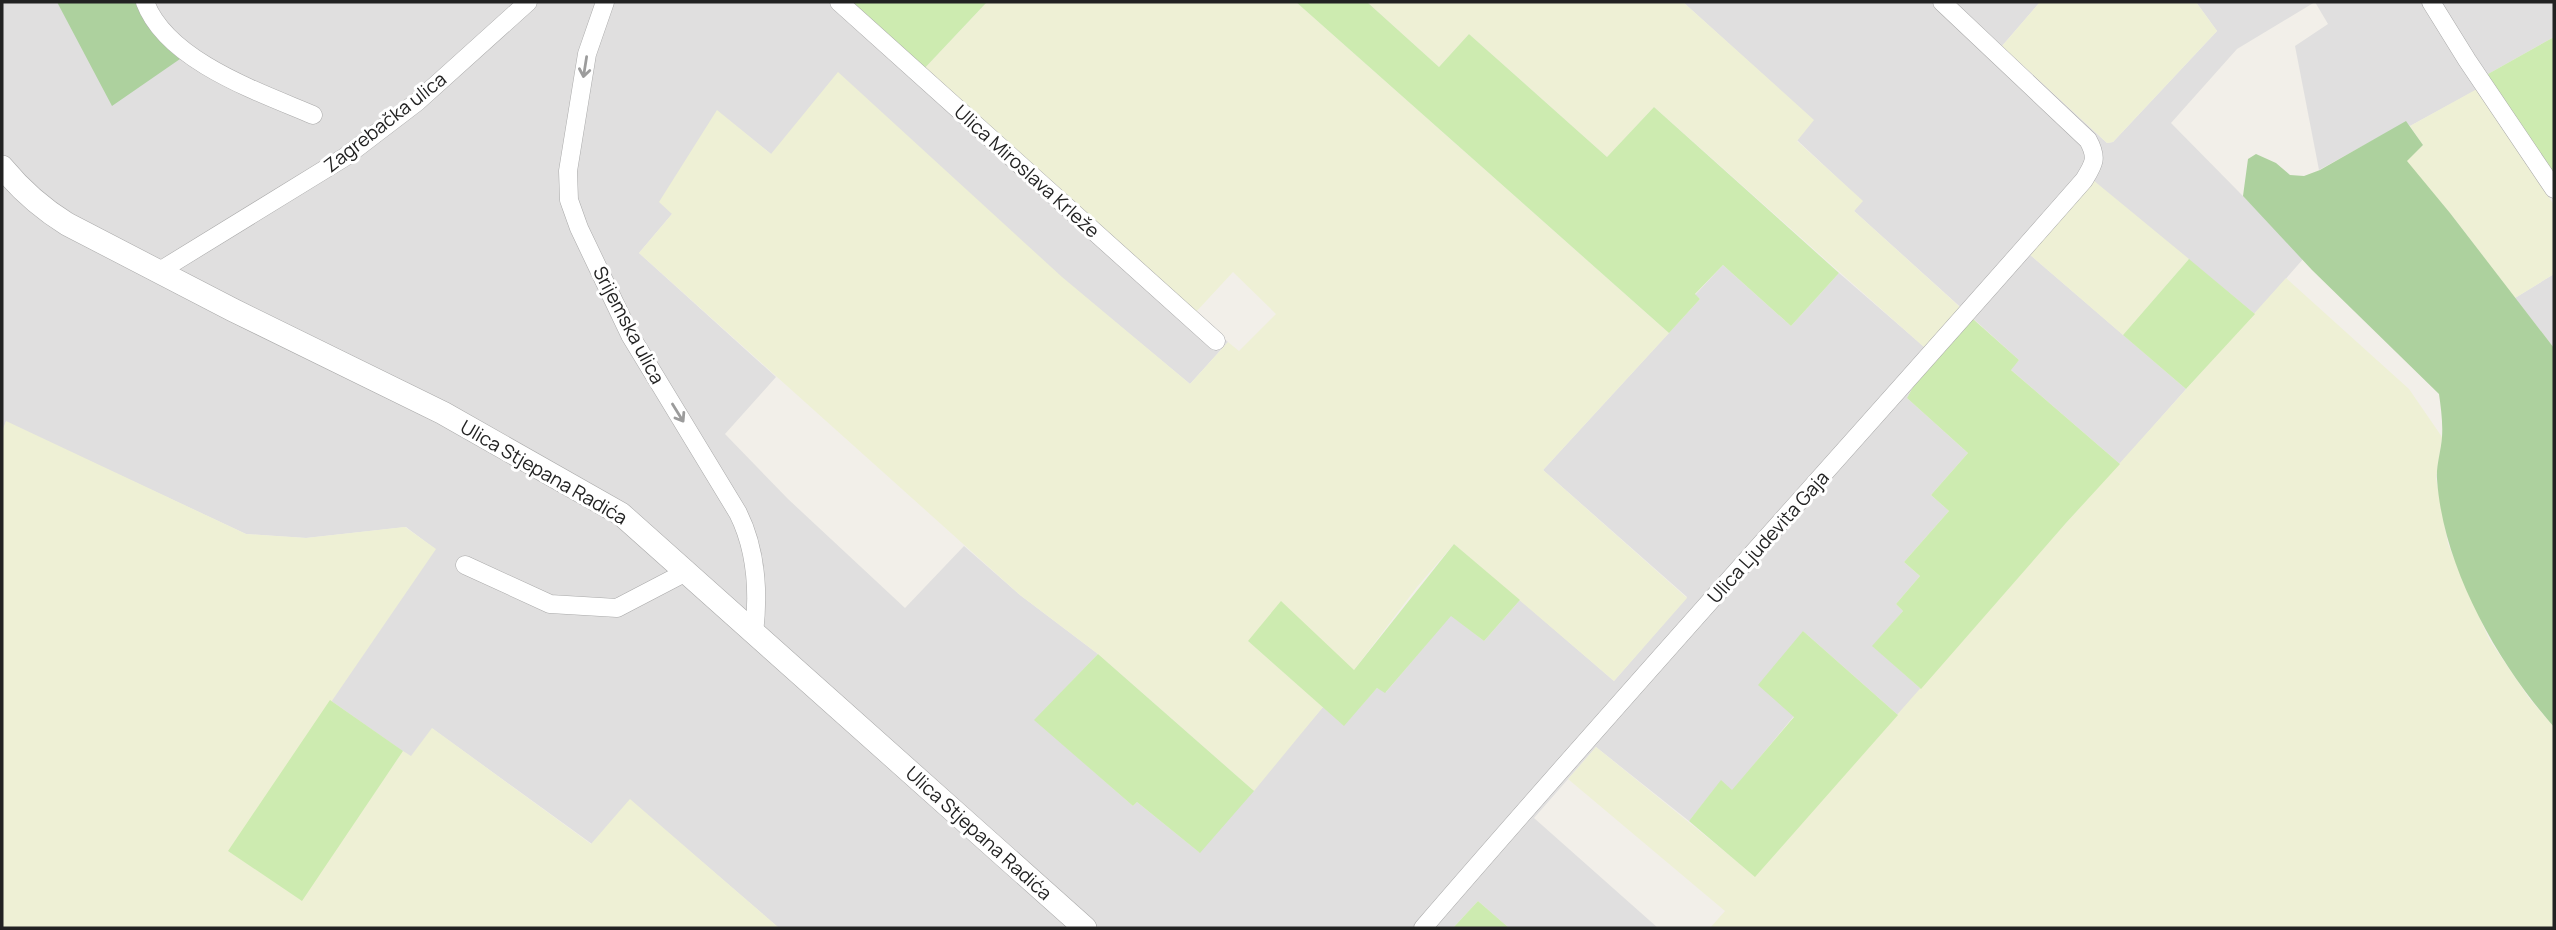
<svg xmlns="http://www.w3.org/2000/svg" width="2556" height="930" font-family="Manrope,sans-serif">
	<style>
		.residential { fill: #e0dfdf }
		.farmland { fill: #eef0d5 }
		.grass { fill: #cdebb0 }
		.forest { fill: #add19e }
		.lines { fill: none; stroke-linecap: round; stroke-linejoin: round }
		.minor-casing { stroke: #a9a9a9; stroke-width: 19 }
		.tertiary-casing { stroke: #a9a9a9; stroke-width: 24 }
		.minor { stroke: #fff; stroke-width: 18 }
		.tertiary { stroke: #fff; stroke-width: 23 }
		.oneway { stroke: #9c9c9c }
		.labels { text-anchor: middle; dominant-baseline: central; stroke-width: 6; stroke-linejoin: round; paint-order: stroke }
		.street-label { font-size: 19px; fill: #222; stroke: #fff }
	</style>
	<rect width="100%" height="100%" fill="#f2efe9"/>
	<!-- residential -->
	<path class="residential" d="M2,2H845L1028,167L1228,342L1190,384L1062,278L771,154L717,111L672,214L639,253L776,377L725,434L788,499L905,608L964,546L1020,595L1098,654L1035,720L1133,806L1137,802L1199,852L1323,707L1344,725L1377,688L1386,692L1451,615L1484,641L1520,600L1614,681L1687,597L1543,470L1700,299L1695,295L1723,265L1791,326L1839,273L1938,359L1913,387L1907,398L1968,453L1931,495L1949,511L1904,562L1920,576L1896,604L1903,611L1873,646L1921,689L1898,715L1803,631L1794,716L1732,791L1721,781L1689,821L1596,747L1534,818L1658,928H1509L1478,901L1453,928H779L630,800L592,844L433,729L411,757L330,700L435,549L406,527L306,538L246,534L6,422L2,432Z
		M1683,2H2040L2002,46L2107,143L2113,142L2217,31L2196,2H2554V37L2488,74L2491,82L2410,126L2406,122L2319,170L2295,46L2328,24L2315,2L2237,49L2171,123L2304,258L2255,314L2093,181L2029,254L2186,389L2120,464L2010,369L2019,360L1854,211L1862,201L1797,140L1813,120Z
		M2554,274V348L2515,298Z"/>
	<!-- farmland -->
	<path class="farmland" d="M987,2H1296L1669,333L1543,470L1687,598L1614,681L1454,544L1417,587L1354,670L1248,641L1323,707L1254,791L1098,654L1020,595L639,253L672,214L659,202L717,110L771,154L838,72L1062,277L1190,384L1228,342L1239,351L1276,314L1233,272L1195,313L922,71Z
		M1367,2H1683L1814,120L1797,141L1863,201L1854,211L1961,308L1925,348L1654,107L1607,157L1469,34L1439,67Z
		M2040,2H2196L2217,31L2113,142L2107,143L2002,46Z
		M2477,89L2554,205V274L2515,298L2450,213L2406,161L2423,145L2410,126Z
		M2093,180L2189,259L2123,335L2029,254Z
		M2286,278L2409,389L2442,437L2436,478L2448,544L2489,639L2529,698L2554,727V928H1710L1725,911L1568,779L1596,747L1755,876L2066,523Z
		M6,421L246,534L306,538L405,527L436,549L229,851L301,900L403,751L411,756L432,728L591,844L630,799L779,928H2V432Z"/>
	<!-- grass -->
	<path class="grass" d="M845,2H987L922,71Z
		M1296,2H1367L1439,67L1469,34L1607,157L1654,107L1839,273L1791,326L1723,265L1695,294L1700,299L1669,333Z
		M2554,37V174L2491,82L2488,74Z
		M2189,259L2255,314L2186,389L2123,335Z
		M1973,319L2019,360L2011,370L2120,464L2066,523L1921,689L1872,646L1903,611L1896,604L1920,576L1904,562L1949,511L1931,495L1968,453L1907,398L1913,387Z
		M1454,544L1520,600L1484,641L1451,616L1385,693L1377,688L1344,726L1248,641L1281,601L1354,670Z
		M1803,631L1898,715L1755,877L1689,821L1721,780L1732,790L1794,717L1758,685Z
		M1098,654L1254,791L1200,853L1137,802L1133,806L1034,720Z
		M330,700L403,751L302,901L228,851Z
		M1478,901L1509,928H1453Z"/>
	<!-- forest -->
	<path class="forest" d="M57,2H136C148,28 157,41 180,59L112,106Z
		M2406,121L2423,145L2407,161L2450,213L2554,348V727C2497,662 2443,567 2437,479C2436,466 2441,451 2442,437C2443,423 2441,408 2439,394L2312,270L2243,196L2248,159L2256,154L2276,163L2290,175L2304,176L2320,170Z"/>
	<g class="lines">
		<!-- minor casing -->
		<g class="minor-casing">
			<path id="minor" d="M145,2C167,61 259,92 313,115
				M605,2L587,54L568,171L569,200L579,228L630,335L738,513C757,551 759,592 754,634
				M839,2L1216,341
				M2431,2L2467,60L2554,189
				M158,272L345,157L417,102L528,2
				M465,565L550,604L617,608L686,572
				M1423,928C1640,676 1865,430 2084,180C2094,164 2098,158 2088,140L1942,2"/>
		</g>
		<!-- tertiary casing -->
		<g class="tertiary-casing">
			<path id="tertiary" d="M2,167C21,190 41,208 67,224L233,310L443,413L621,514L1085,928"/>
		</g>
		<!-- minor -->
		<use href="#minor" class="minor"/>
		<!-- tertiary -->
		<use href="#tertiary" class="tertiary"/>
	</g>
	<!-- one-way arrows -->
	<defs><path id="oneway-shaft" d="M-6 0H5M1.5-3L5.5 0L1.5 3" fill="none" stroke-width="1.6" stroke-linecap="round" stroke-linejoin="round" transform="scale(1.75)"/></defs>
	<g class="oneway">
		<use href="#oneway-shaft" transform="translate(585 67) rotate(99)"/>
		<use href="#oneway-shaft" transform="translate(678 413) rotate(58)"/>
	</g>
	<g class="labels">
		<!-- street labels -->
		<g class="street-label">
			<text transform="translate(385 122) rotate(-38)">Zagrebačka ulica</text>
			<text transform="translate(1027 171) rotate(42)">Ulica Miroslava Krleže</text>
			<text transform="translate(629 325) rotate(62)">Srijemska ulica</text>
			<text transform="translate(544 472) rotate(30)">Ulica Stjepana Radića</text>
			<text transform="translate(1768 537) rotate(-48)">Ulica Ljudevita Gaja</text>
			<text transform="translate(979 833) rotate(42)">Ulica Stjepana Radića</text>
		</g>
	</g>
	<!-- border -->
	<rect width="2556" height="930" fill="none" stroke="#222222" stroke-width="7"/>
</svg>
